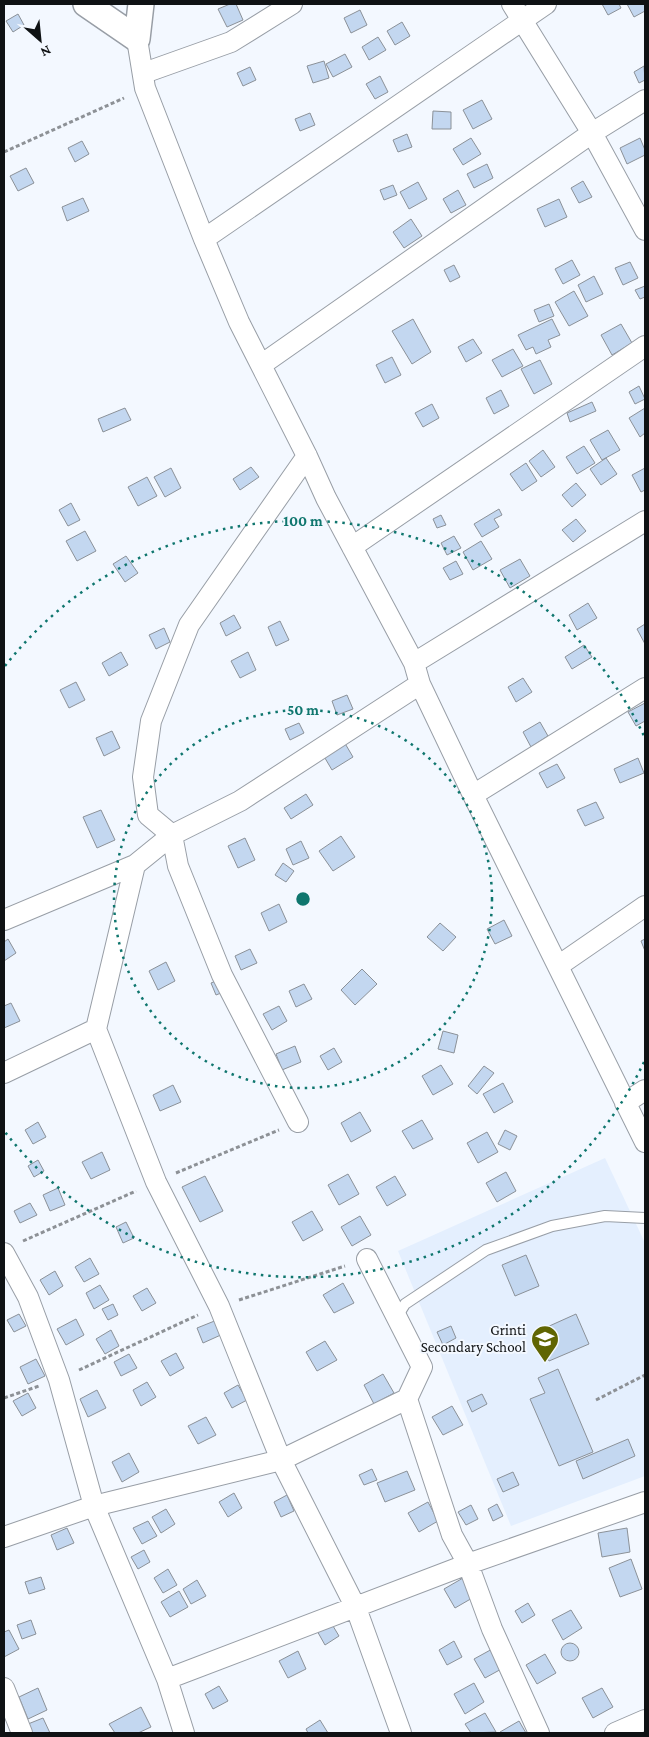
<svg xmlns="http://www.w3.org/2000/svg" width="649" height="1737" font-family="'Crimson Pro',serif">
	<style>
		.built { fill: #e4effe }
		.building { fill: #c3d7f0; stroke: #8b9198 }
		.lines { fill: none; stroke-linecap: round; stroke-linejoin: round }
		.service-casing { stroke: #989ea6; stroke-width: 12 }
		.minor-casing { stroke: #989ea6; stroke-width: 22 }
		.tertiary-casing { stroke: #989ea6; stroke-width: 28 }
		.path { stroke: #8d9196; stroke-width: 3; stroke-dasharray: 4 2.5; stroke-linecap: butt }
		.service { stroke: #fff; stroke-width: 10 }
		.minor { stroke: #fff; stroke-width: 20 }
		.tertiary { stroke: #fff; stroke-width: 25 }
		.ring { fill: none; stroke: #0f766e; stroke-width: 2.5; stroke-dasharray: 2.5 5 }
		.labels { text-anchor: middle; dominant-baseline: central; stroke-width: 4; stroke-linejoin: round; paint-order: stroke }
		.poi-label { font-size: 15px; fill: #0f1214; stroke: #f3f8ff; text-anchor: end }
		.centre { fill: #0f766e; stroke: #f3f8ff; stroke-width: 2.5 }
		.ring-label { font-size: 15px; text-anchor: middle; font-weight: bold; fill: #0f766e; stroke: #f3f8ff; stroke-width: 4; stroke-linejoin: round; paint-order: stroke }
	</style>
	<rect width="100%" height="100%" fill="#f3f8ff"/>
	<!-- built -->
	<path class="built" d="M605,1158L645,1243V1476L511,1526L398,1251Z"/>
	<!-- building -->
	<path class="building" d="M230,4H236L243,20L227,27L218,9Z
		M602,4H619L621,8L608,15Z
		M627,4H645V11L634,17Z
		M360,10L367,25L351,33L344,18Z
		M18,14L24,25L13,32L6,21Z
		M402,22L410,36L395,45L387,31Z
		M378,37L386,50L369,60L362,47Z
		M345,54L352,67L333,77L326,64Z
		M324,61L329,78L313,83L307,66Z
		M644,66L645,80L639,83L634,72Z
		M250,67L256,80L243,86L237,73Z
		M380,76L388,92L375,99L366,84Z
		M482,100L492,119L473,129L463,110Z
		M433,111L451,112V129H432Z
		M310,113L315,125L300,131L295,119Z
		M407,134L412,147L398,152L393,140Z
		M471,138L481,154L463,165L453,149Z
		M640,138L645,150V155L627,164L620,148Z
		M82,141L89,154L75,162L68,148Z
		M487,164L493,178L474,188L467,174Z
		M26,168L34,183L18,191L10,176Z
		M583,181L592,197L579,203L571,188Z
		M418,182L427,199L409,209L400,192Z
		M393,185L397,195L384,200L380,190Z
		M458,190L466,205L451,213L443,199Z
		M83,198L89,211L67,221L62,207Z
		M559,199L567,217L545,227L537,209Z
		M411,219L422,236L404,248L393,232Z
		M572,260L580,275L563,284L555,269Z
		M630,262L638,278L623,285L615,268Z
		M454,265L460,277L450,282L444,270Z
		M594,276L603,294L586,302L578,285Z
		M645,286V297L640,299L635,290Z
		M574,291L588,316L569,326L555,302Z
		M549,304L554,316L539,322L534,310Z
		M413,319L431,352L412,364L392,331Z
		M552,319L560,335L548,340L551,347L536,354L533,347L526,350L518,335Z
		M621,324L632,343L612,355L601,335Z
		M473,339L482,353L466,362L458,347Z
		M513,349L523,366L502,377L492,360Z
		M392,357L401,375L385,383L376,365Z
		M540,360L552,384L534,394L521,369Z
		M639,386L645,399L635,404L629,392Z
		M501,390L509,406L494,414L486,398Z
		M592,402L596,411L570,422L567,413Z
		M432,404L439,418L423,427L415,413Z
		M125,408L131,420L103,432L98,419Z
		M645,408V433L640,437L629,418Z
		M608,430L620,450L602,460L590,440Z
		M584,446L595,463L577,474L566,457Z
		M543,450L555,467L541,477L529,461Z
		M606,458L617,474L601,485L590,469Z
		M526,463L537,481L522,491L510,474Z
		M251,467L259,477L240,490L233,479Z
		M171,468L181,488L165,497L154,477Z
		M645,468V490L641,492L632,475Z
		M147,477L157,496L138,506L128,487Z
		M576,483L586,495L572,507L562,495Z
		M71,503L80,520L68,526L59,510Z
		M499,509L502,515L494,519L499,527L482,537L474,524Z
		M441,515L446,525L437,528L433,519Z
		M576,519L586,531L573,542L562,530Z
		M85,531L96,551L77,561L66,541Z
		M454,536L461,548L447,555L441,543Z
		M481,541L492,559L473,570L463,552Z
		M126,556L138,573L125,582L113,564Z
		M520,559L530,576L510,588L500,570Z
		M456,561L463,574L450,580L443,568Z
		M588,603L597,618L577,630L569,615Z
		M234,615L241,628L226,636L220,623Z
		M280,621L289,640L276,646L268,627Z
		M645,624V644L637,629Z
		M164,628L170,642L156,649L149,635Z
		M584,645L592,657L572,669L565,657Z
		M121,652L128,665L109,676L102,663Z
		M248,652L256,670L240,678L231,661Z
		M523,678L532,692L516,702L508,687Z
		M76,682L85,700L69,708L60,690Z
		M347,695L353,709L337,715L332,701Z
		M645,703V721L636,726L628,712Z
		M540,722L548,736L531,747L523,732Z
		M299,723L304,733L290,740L285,729Z
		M112,731L120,748L104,756L96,738Z
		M343,740L353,757L332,770L322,753Z
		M638,758L644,773L620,783L614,769Z
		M557,764L565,778L547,788L539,773Z
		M306,794L313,805L291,819L284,808Z
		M596,802L604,818L585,826L577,810Z
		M101,810L115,840L97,848L83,817Z
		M341,836L355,857L333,871L319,851Z
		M245,838L255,860L238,868L228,846Z
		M301,841L309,858L293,865L286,849Z
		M283,863L294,871L286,882L275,875Z
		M279,904L287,922L269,931L261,913Z
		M504,920L512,936L495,944L487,929Z
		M440,923L456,937L443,951L427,937Z
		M8,939L16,953L4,961V942Z
		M645,939V951L641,941Z
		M250,949L257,963L241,970L235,956Z
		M166,962L175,981L158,990L149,971Z
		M362,969L377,984L355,1005L341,990Z
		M221,979L226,991L216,995L211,983Z
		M304,984L312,999L296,1007L289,991Z
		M11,1003L20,1021L4,1028V1006Z
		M279,1006L287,1021L272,1030L263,1014Z
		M443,1031L458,1035L454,1053L438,1049Z
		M295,1046L301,1062L282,1070L276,1054Z
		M334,1048L342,1062L328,1070L320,1056Z
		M441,1065L453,1084L433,1095L422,1076Z
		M484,1066L494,1073L477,1094L468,1086Z
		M503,1083L513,1102L494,1113L483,1094Z
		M173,1085L181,1102L160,1111L153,1095Z
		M360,1112L371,1131L351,1142L341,1123Z
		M422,1120L433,1139L413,1149L402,1131Z
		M38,1122L46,1137L33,1144L25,1130Z
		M505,1130L517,1136L510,1150L498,1144Z
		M487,1132L498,1152L478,1163L467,1143Z
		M102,1152L110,1170L91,1179L82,1162Z
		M38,1160L44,1171L34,1177L28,1166Z
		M506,1172L516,1191L497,1202L486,1183Z
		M348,1174L359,1194L339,1205L328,1185Z
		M205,1176L223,1211L200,1222L182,1187Z
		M395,1176L406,1195L387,1206L376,1187Z
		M58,1188L65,1205L50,1211L43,1195Z
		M30,1203L37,1215L20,1223L14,1211Z
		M312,1211L323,1230L303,1241L292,1222Z
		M360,1216L371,1235L352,1246L341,1227Z
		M126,1222L134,1238L123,1243L116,1227Z
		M526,1255L539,1286L515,1296L502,1265Z
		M90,1258L99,1274L84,1282L75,1267Z
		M55,1271L63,1286L49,1295L40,1280Z
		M343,1283L354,1303L334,1313L323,1295Z
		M100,1285L109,1300L94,1309L86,1293Z
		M147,1288L156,1303L142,1311L133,1296Z
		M113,1304L118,1315L108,1320L102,1309Z
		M19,1314L26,1326L14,1332L7,1320Z
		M576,1314L589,1344L549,1361L536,1332Z
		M76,1319L84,1335L66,1345L57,1329Z
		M217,1320L223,1334L203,1343L197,1328Z
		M451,1326L456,1338L443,1345L437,1332Z
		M111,1330L119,1346L105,1354L96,1339Z
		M325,1341L337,1360L317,1371L306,1352Z
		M176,1353L184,1368L170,1376L161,1361Z
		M129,1354L137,1368L121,1376L114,1362Z
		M36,1359L45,1376L28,1384L20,1367Z
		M558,1369L593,1452L559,1466L530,1399L545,1393L538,1378Z
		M383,1374L394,1393L374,1404L364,1385Z
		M147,1382L156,1397L141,1406L133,1390Z
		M238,1385L247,1400L232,1408L224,1393Z
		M97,1390L106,1408L88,1417L80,1399Z
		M28,1393L36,1408L22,1416L13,1401Z
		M482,1394L487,1404L472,1412L467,1401Z
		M452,1406L463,1425L443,1435L432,1417Z
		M206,1417L216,1435L198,1444L188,1426Z
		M628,1439L635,1456L583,1479L576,1461Z
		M129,1453L139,1472L122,1482L112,1462Z
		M372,1469L377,1480L364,1485L359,1475Z
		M407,1471L415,1490L385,1502L377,1483Z
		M513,1472L519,1485L503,1492L497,1479Z
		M234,1493L242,1508L228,1517L219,1502Z
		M287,1495L294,1511L281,1517L274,1502Z
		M428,1502L438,1521L419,1532L408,1513Z
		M497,1504L503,1516L493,1521L488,1509Z
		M471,1505L478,1519L466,1525L458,1512Z
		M166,1509L175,1524L161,1533L152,1517Z
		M148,1521L157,1536L142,1544L133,1528Z
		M67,1528L74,1543L57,1550L51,1535Z
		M627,1528L630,1552L602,1557L598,1533Z
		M144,1550L150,1562L138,1569L131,1557Z
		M631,1559L642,1589L620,1597L609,1568Z
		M168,1569L177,1585L163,1593L154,1578Z
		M41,1577L45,1589L29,1594L25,1582Z
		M463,1578L474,1597L455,1608L444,1589Z
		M197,1580L206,1596L191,1604L183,1589Z
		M179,1591L188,1607L170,1617L161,1602Z
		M528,1603L535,1615L522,1623L515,1611Z
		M571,1610L582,1628L563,1640L552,1620Z
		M31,1620L36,1634L22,1639L17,1625Z
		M330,1621L339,1636L325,1645L316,1629Z
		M9,1630L19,1649L4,1657V1632Z
		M454,1641L462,1657L447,1665L439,1650Z
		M561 1652a9 9 0 1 1 18 0a9 9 0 1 1-18 0Z
		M494,1648L505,1667L485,1678L474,1659Z
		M298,1651L306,1669L288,1678L279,1661Z
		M545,1654L556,1673L537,1684L526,1665Z
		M474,1683L484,1702L465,1714L454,1694Z
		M219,1686L228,1701L213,1709L205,1694Z
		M38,1688L47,1710L28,1719L19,1697Z
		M602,1688L613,1707L593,1718L582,1698Z
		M141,1707L151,1727L138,1733H115L109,1724Z
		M485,1713L496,1732L471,1733L465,1724Z
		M43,1718L50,1733H32L28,1724Z
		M320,1720L328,1733H308L306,1729Z
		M519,1721L526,1733H500V1732Z"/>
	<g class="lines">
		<!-- service casing -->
		<g class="service-casing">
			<path id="service" d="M397,1317L405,1304L486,1250L552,1226L605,1216L645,1218"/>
		</g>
		<!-- minor casing -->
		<g class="minor-casing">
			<path id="minor" d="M512,4L592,133L645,230
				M137,39L145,88L204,239L239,322L307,456L326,498L414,663L420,684L473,795L645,1142
				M144,73L231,42L292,4
				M204,239L546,4
				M261,365L592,133L645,100
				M352,547L645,346
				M414,663L645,521
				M473,795L645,688
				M135,865L96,1029L156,1182L219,1306L281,1460L356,1608L401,1733
				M4,920L135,865L172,835L148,815L143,777L151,721L189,625L307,456
				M558,966L645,906
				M4,1073L96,1029
				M625,1103L645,1090
				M298,1122L222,975L178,866L172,835L240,801L420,684
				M4,1253L28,1297L59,1380L94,1506L167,1679L468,1564L645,1502
				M367,1259L422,1367L407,1399L452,1535L468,1564L492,1629L539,1733
				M4,1537L94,1506L281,1460L407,1399
				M167,1679L184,1733
				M4,1688L22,1733
				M615,1733L645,1720"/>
		</g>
		<!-- tertiary casing -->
		<g class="tertiary-casing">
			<path id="tertiary" d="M86,4L137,39L141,4"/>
		</g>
		<!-- path -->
		<path class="path" d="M4,152L124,98
			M176,1173L279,1130
			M23,1241L136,1191
			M239,1300L345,1266
			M79,1370L198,1315
			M4,1398L39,1386
			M596,1400L645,1375"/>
		<!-- service -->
		<use href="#service" class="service"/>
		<!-- minor -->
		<use href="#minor" class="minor"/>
		<!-- tertiary -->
		<use href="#tertiary" class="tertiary"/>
	</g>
	<!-- distance rings -->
	<g class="ring">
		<circle cx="303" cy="899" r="189"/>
		<path d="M644 1062A378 378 0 0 1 5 1132M5 666A378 378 0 0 1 644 736"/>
	</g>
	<!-- icons -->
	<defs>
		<g id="school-pin" transform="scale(1.4375)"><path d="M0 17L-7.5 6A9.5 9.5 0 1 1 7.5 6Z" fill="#606502" stroke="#f3f8ff"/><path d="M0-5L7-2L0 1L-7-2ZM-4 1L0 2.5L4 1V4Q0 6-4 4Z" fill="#fff"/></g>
	</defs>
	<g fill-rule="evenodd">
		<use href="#school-pin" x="545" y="1339"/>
	</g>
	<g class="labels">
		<!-- poi labels -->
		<g class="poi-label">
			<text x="526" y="1330">Grinti<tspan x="526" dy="17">Secondary School</tspan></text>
		</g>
	</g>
	<circle cx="303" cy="899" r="8" class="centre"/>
	<g class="ring-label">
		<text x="303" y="526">100 m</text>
		<text x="303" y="715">50 m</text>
	</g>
	<!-- border -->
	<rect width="649" height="1737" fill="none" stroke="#0f1214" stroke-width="10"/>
	<!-- north arrow -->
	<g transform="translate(40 40) rotate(153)" stroke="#f3f8ff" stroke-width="4" paint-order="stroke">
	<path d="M0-4L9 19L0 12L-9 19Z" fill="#0f1214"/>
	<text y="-8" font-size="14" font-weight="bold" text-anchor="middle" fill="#0f1214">N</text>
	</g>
</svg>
